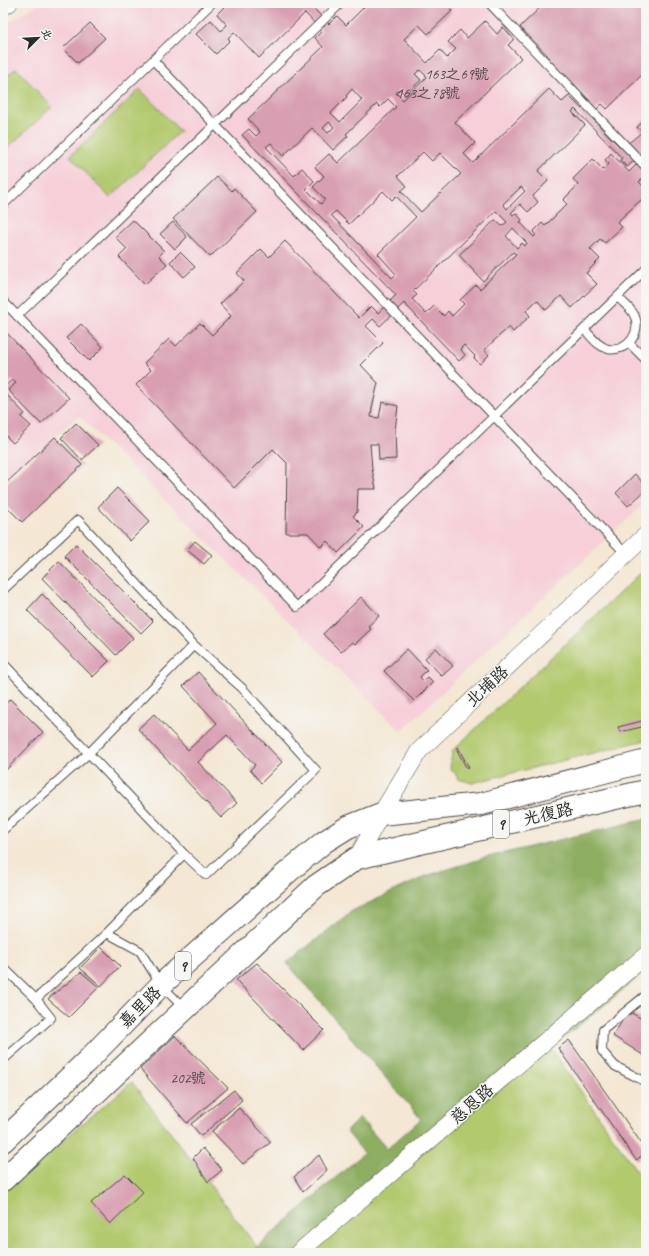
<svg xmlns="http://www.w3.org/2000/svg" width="649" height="1256" font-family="Caveat,'LXGW WenKai TC',sans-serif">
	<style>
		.built { fill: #f6cfd8 }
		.green { fill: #b2c96e; stroke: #6e7a4c }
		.forest { fill: #8dad61; stroke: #5c6c46 }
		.building { fill: #d89eb1; fill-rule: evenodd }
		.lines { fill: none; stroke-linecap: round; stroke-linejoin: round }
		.service-casing { stroke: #494744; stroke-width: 10 }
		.minor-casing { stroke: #494744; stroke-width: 18 }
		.primary-casing { stroke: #494744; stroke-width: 24 }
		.service { stroke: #fff; stroke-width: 8 }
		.minor { stroke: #fff; stroke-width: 17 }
		.primary { stroke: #fff; stroke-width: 22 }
		.labels { text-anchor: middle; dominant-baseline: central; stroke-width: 3; stroke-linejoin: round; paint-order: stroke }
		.number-label { font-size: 15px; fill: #56484c }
		.shield { fill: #f6f6f2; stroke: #686867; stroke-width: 1 }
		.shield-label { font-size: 16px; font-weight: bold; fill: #2b2b2b }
		.street-label { font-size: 17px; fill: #2b2b2b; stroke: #f6f6f2 }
	</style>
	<rect width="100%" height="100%" fill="#f6f6f2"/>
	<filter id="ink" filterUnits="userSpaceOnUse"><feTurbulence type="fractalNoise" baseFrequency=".025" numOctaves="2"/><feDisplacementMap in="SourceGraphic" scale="8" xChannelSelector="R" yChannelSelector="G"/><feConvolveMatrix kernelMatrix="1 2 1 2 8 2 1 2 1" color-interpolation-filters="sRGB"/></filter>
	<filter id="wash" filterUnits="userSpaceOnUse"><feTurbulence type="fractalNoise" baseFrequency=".012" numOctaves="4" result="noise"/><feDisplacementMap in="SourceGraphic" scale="16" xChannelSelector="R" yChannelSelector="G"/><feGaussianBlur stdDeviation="0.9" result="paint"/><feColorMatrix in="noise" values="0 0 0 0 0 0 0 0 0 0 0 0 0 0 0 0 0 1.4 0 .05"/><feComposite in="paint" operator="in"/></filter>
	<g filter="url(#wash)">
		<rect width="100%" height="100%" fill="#f4e7d4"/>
		<!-- built -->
		<path class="built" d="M40,3H646V502L401,731L79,416L3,480V26Z"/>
		<!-- green -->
		<path class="green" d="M16,68L52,107L3,152V80Z
			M140,89L180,131L110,198L70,156Z
			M646,568V740L472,783L458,779L455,773L450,768L452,753L454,749Z
			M550,1047L634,1167L646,1181V1253H302Z
			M132,1082L257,1247L250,1253H3V1191Z"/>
		<!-- forest -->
		<path class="forest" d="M646,819V971L567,1035L550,1047L302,1253H250L364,1153L346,1131L360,1118L387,1149L421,1119L287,963L352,911L426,876L484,858Z"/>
		<g id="blocks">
			<!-- building -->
			<path class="building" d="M228,3H316L312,7L329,24L337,16L346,25L368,3H457L450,10L452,11L428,34L419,25L404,39L427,63L440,50L447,58L456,49L448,42L460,30L467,38L485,21L497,34L503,27L514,39L508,45L521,58L455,122L475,143L464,154L473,163L549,89L562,102L569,96L582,109L590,101L563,72L562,74L549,59L550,58L520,27L545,3H646V71L607,109L602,104L590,116L620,147L623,144L625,146L642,132L637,127L646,119V176L639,182L646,189V203L642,199L617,222L622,227L605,243L600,239L590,249L600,259L586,273L597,284L584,296L572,308L561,296L546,310L537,300L526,311L530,316L513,332L509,327L484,350L489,355L480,364L474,358L475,356L464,345L460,349L465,355L459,361L404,303L380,326L373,319L366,326L383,343L361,365L378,383L372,408L371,417L379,418L382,402L398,406L395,430L396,459L379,460L378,444H370L372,469L376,489H358L357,512L353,516L364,527L338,553L327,541L321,547L308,533H286L287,463L273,449L234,488L136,385L151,370L144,363L169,339L176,346L200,323L212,335L231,316L220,304L244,281L237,273L261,249L269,257L285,241L359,318L371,306L378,313L396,295L242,135L249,129L256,136L260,132L248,119L323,47L315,38L322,31L305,13L259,58L234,32L228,38L230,40L216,54L196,34L211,20L221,31L227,25L217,14ZM420,70L427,77L403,100L396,93L400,89L405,95L421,80L415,74ZM352,89L362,100L340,122L331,113L347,97L346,96ZM388,99L396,107L338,163L329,154L315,167L324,176L313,187L325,199L321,204L306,189L314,181L302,168L294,176L266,147L271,143L283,156L312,128L333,150L348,136L346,134L377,104L380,107ZM575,109L622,158L620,160L627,167L635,160L638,163L629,172L611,153L605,160L609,164L603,170L593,159L573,179L578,185L563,200L567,204L545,226L542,223L533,232L536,235L534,237L520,222L522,220L516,213L513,215L511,213L520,204L528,212L538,202L533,196L548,181L538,171L585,125L572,112ZM329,122L334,127L328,133L323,128ZM423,152L432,161L440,153L461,174L421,212L401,191L407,186L398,176ZM521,187L525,191L507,209L503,204ZM383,191L392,200L396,196L416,217L378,254L396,274L392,278L331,215L336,211L349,224ZM496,211L507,222L502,226L495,220L459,255L483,281L513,252L516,254L480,289L476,285L460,300L464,304L452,316L448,311L444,316L434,306L426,314L412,299L417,295L413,291ZM513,228L527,243L525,246L522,243L517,248L506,236Z
				M90,23L105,38L78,63L63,48Z
				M217,177L232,191L234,188L257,212L210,257L173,219Z
				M133,220L164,251L159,256L167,264L145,284L119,257L127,249L115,237Z
				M173,222L187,237L175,249L160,234Z
				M180,252L195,267L184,277L170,262Z
				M81,324L103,347L89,361L66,338Z
				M3,329L69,398L41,424L8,390L16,383L12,380L5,386L3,384Z
				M5,393L25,414L21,417L31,426L13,443L3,433V395Z
				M76,423L98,445L82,460L61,438Z
				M55,437L82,465L22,522L3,503V486Z
				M635,474L644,484L646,482V490L628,506L616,493Z
				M117,488L150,521L130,541L98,507Z
				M195,541L212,555L204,564L187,550Z
				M76,544L153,621L141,633L64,556Z
				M59,561L133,638L116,655L42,578Z
				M42,594L109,661L93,677L27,610Z
				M361,597L379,616L368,626L371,629L355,644L352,642L341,652L323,634Z
				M436,648L453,666L442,676L425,658Z
				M407,649L427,670L420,677L423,681L428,677L433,682L414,701L384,671Z
				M198,672L282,762L261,783L250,770L255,765L227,735L198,762L237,803L221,818L138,729L154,714L188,750L217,723L183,686Z
				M10,699L43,732L3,773V707Z
				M646,720V726L620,732L618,727Z
				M458,747L469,768L467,769L456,748Z
				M101,947L120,966L101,986L80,968Z
				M257,963L324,1030L303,1050L236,980Z
				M81,972L99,987L69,1017L48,999Z
				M628,1011L642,1019L644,1016L646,1017V1057L613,1036Z
				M175,1036L228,1088L187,1123L140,1069Z
				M569,1040L646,1150V1153L636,1160L558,1048Z
				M234,1090L242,1100L201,1136L191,1124Z
				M239,1108L271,1142L243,1164L212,1131Z
				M203,1148L222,1170L208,1182L193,1158Z
				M319,1155L327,1170L303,1192L294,1177Z
				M125,1174L143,1192L110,1224L91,1203Z"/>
		</g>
	</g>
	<g filter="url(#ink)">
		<use href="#blocks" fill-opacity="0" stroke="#494744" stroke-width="1"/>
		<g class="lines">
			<!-- service casing -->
			<g class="service-casing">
				<path id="service" d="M489,3L646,167
					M153,60L626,554
					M3,205L212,3
					M3,301L297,607L646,269
					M17,316L341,3
					M584,329C591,336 597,346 608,349C628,353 644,330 633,313C629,307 622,302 618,297
					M629,343L646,360
					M3,590L78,520L194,645L242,688L316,770L206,875L184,854
					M3,663L184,854L107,933L140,951L161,985L185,1009
					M3,830L89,753L194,645
					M3,967L36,999L107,933
					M646,995L603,1030L602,1051L615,1066L646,1082
					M3,1060L51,1018L36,999"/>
			</g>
			<!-- minor casing -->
			<g class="minor-casing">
				<path id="minor" d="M3,7L9,3
					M357,858L381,814L419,751L646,535
					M298,1253L646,955"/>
			</g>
			<!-- primary casing -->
			<g class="primary-casing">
				<path id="primary" d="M3,1141L87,1061L161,985L289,871L324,842L348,827L381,814L481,804L646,761
					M3,1180L316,886L357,858L420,843L646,791"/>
			</g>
			<!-- service -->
			<use href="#service" class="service"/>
			<!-- minor -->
			<use href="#minor" class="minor"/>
			<!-- primary -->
			<use href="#primary" class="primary"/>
		</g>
	</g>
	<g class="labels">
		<!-- number labels -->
		<g class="number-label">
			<text x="457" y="74">163之69號</text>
			<text x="428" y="93">163之78號</text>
			<text x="188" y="1078">202號</text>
		</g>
		<!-- shield labels -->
		<g class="shield">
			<rect x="493" y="810" width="16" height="28" rx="3"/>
			<rect x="175" y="952" width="16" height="28" rx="3"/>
		</g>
		<g class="shield-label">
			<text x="501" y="824">9</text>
			<text x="183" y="966">9</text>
		</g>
		<!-- street labels -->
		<g class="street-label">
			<text transform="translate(487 686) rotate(-43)">北埔路</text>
			<text transform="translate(548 814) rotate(-13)">光復路</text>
			<text transform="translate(140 1007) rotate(-45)">嘉里路</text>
			<text transform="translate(472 1104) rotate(-41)">慈恩路</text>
		</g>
	</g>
	<!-- margin -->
	<rect width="649" height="1256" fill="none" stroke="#f6f6f2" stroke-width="16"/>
	<!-- north arrow -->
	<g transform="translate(38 38) rotate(66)" stroke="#f6f6f2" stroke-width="3" paint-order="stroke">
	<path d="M0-3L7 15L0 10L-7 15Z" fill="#2b2b2b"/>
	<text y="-6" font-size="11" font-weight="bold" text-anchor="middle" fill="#2b2b2b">北</text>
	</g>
</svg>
